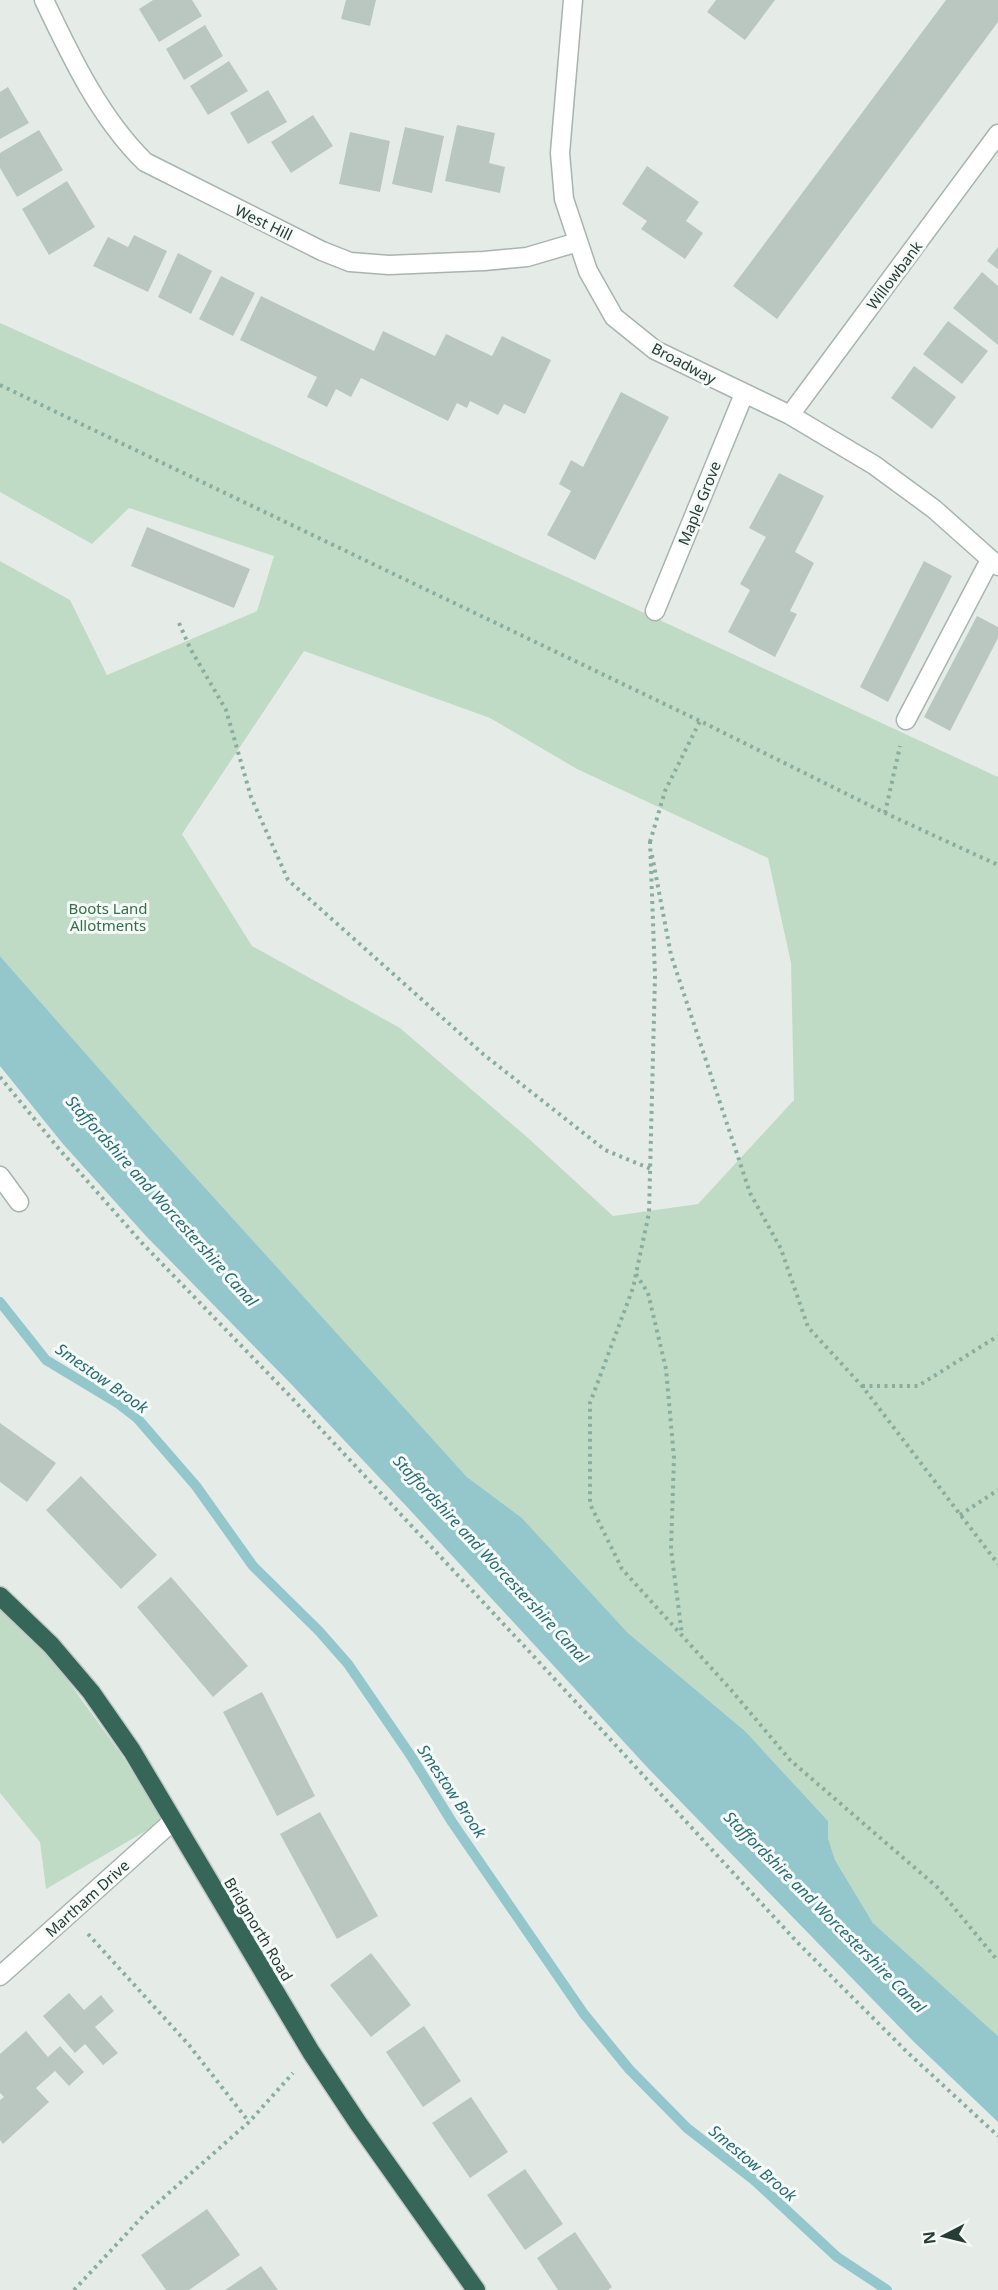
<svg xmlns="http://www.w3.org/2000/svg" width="998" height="2290" font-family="'Noto Sans',sans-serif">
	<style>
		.green { fill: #c0dbc5; fill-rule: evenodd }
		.water { fill: #93c7cb }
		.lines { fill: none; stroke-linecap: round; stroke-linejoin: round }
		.stream { stroke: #93c7cb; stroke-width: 10 }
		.building { fill: #bac7c1 }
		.minor-casing { stroke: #a8b4af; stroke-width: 21 }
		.highway-casing { stroke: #c2c8c6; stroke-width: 21 }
		.path { stroke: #89ad9f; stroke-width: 4; stroke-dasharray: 3 4.5; stroke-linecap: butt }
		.minor { stroke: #fff; stroke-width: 18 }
		.highway { stroke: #356658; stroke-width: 18 }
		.labels { text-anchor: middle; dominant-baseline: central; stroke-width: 6; stroke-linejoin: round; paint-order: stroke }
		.street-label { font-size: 15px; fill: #263c35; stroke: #f5f9f7 }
		.park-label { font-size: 15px; fill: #346f46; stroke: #f5f9f7 }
		.water-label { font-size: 16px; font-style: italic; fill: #266c72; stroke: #f5f9f7 }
	</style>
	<rect width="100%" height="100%" fill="#e5ece8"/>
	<!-- green -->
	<path class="green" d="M0,323L569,578L998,777V2036L873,1923L835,1860L828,1838V1821L745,1731L628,1633L522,1518L467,1477L160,1138L0,956V561L70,600L107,675L257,611L274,556L129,508L92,544L0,492ZM304,651L490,718L577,769L768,858L791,963L794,1100L698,1204L613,1216L527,1137L400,1028L252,946L182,834Z
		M0,1608L47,1652L121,1754L163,1821L46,1889L40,1842L0,1793Z"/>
	<!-- water -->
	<path class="water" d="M0,956L160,1138L467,1477L522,1518L628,1633L745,1731L828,1821V1838L835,1860L873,1923L998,2036V2122L913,2041L647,1767L409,1509L292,1385L146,1236L63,1144L0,1066Z"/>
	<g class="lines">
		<!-- stream -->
		<path class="stream" d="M0,1302L46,1360L119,1404L137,1418L196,1486L253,1566L319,1631L348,1664L411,1756L452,1822L584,2014L629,2069L687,2128L754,2180L837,2257L887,2290"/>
	</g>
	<!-- building -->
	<path class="building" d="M153,0H192L202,16L159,42L139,9Z
		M346,0H376L370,26L341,19Z
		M716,0H775L745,40L707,12Z
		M946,0H998V22L777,319L733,286Z
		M205,25L223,56L184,80L166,49Z
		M229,61L248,91L208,115L190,86Z
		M8,87L29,123L0,139V92Z
		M268,90L287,122L248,144L230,113Z
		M313,115L333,146L291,173L271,142Z
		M457,125L495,133L489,163L505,167L500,193L445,181Z
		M405,127L444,136L432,193L392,184Z
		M39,130L63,170L17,197L0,168V153Z
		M350,132L390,141L380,192L339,184Z
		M647,166L699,202L686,221L703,233L685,259L641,229L647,221L622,204Z
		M67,181L95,227L49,255L22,209Z
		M134,235L167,251L148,292L93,266L108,237L128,247Z
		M998,247V269L987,261Z
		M178,253L212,271L191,314L158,297Z
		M982,272L998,286V345L953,308Z
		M221,276L255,293L233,336L199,319Z
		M261,296L374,351L383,331L435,356L446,334L492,356L502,336L551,360L525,414L504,404L498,415L470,401L467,408L457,403L448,421L361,378L351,397L336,389L327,407L307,397L317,377L240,340Z
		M948,321L988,351L962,384L923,354Z
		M914,366L956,397L932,429L891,398Z
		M621,392L669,417L595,560L547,535L571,491L559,484L571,460L583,467Z
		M779,473L824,496L795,552L814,563L790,611L797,614L775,657L728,632L750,590L740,584L766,537L749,528Z
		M147,527L250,569L234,608L131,566Z
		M924,561L952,576L888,702L860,687Z
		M977,616L998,627V638L950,731L924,717Z
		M0,1423L56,1463L27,1502L0,1482Z
		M81,1476L157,1555L121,1589L46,1510Z
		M171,1577L248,1666L213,1697L137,1607Z
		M262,1692L315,1796L277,1816L223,1712Z
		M320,1812L378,1916L337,1939L280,1834Z
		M371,1953L411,2005L371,2037L330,1985Z
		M69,1993L84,2010L101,1995L114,2011L95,2027L118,2053L103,2065L85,2044L75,2053L43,2016Z
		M424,2026L461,2081L423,2107L386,2052Z
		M26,2031L48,2057L60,2046L84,2072L69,2086L55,2071L36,2088L49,2102L3,2144L0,2140V2100L4,2097L0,2093V2054Z
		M471,2097L508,2152L470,2178L432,2123Z
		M525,2169L563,2224L525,2250L487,2195Z
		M207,2209L240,2255L189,2290H166L141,2255Z
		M575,2232L612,2287L608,2290H558L537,2258Z
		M261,2266L278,2290H225Z"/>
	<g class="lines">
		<!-- minor casing -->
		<g class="minor-casing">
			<path id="minor" d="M44,0C71,57 100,118 145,162L322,251L350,262L389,265L484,261L527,257L578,242
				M573,0L560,153L564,199L588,271L614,317L655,350L790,415L874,465L934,509L998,566
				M790,415L998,134
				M655,611L744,394
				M906,720L990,560
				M0,1176L19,1202
				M0,1976L173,1821"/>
		</g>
		<!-- highway casing -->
		<g class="highway-casing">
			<path id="highway" d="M0,1596L51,1645L91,1692L132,1751L311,2052L358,2123L476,2290"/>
		</g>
		<!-- path -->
		<path class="path" d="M0,385L700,721L885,813L998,865
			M179,623L190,648L226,710L251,797L288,880L483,1054L605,1150L651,1169
			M885,813L900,746
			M650,841L655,976L649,1213L633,1288L590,1403V1504L622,1569L732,1691L790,1760L937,1887L998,1961
			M650,842L665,791L700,721
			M652,855L671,955L750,1193L781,1249L808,1327L862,1386L998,1564
			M0,1077L59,1149L142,1243L288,1394L526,1648L797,1942L906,2051L998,2136
			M636,1274L648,1293L666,1369L674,1458L671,1549L682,1635
			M862,1386H918L998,1336
			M960,1515L998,1490
			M88,1934L189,2045L249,2122
			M74,2290L145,2214L249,2122L293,2073"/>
		<!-- minor -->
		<use href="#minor" class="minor"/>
		<!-- highway -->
		<use href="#highway" class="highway"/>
	</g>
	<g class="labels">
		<!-- street labels -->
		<g class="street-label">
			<text transform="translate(264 222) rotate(26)">West Hill</text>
			<text transform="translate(894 275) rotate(-53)">Willowbank</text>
			<text transform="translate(684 363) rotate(28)">Broadway</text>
			<text transform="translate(699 503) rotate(-68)">Maple Grove</text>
			<text transform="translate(87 1898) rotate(-42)">Martham Drive</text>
			<text transform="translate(259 1929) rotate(59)">Bridgnorth Road</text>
		</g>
		<!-- park labels -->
		<g class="park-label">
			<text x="108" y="908">Boots Land<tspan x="108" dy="17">Allotments</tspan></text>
		</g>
		<!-- water labels -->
		<g class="water-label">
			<text transform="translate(162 1201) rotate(48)">Staffordshire and Worcestershire Canal</text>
			<text transform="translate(102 1378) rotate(35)">Smestow Brook</text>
			<text transform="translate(491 1559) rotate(47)">Staffordshire and Worcestershire Canal</text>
			<text transform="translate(452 1791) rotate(56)">Smestow Brook</text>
			<text transform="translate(825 1912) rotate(45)">Staffordshire and Worcestershire Canal</text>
			<text transform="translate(753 2163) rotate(40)">Smestow Brook</text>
		</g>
	</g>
	<!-- north arrow -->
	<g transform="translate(944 2236) rotate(263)" stroke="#f5f9f7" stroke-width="4.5" paint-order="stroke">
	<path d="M0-4.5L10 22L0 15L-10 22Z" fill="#263c35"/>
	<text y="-9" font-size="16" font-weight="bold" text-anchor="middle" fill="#263c35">N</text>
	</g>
</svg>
